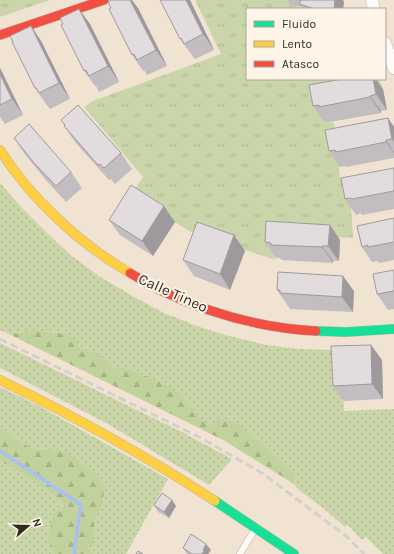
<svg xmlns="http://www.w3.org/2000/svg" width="394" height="554" font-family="Karla,sans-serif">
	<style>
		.grass { fill: url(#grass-dots) }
		.forest { fill: url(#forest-firs) }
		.park { fill: url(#park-tufts) }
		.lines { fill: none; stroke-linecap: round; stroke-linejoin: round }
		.stream { stroke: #a8bff1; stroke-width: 3.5 }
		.lane-casing { stroke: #beb3a6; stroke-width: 7 }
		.street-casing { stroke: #beb3a6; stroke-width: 13 }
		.fast-casing { stroke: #beb3a6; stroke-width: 10 }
		.slow-casing { stroke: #beb3a6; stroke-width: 10 }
		.jam-casing { stroke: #beb3a6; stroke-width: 10 }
		.lane { stroke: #fdfbf8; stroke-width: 6 }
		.street { stroke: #fdfbf8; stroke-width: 12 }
		.fast { stroke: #16e098; stroke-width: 9 }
		.slow { stroke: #ffcf43; stroke-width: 9 }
		.jam { stroke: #f24e42; stroke-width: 9 }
		.rail { stroke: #d5d0cb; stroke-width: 3; stroke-dasharray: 8 4; stroke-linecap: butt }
		.wall { fill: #c2bdc0 }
		.shaded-wall { fill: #9e9a9c }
		.building { fill: #e2dcdf; stroke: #9e9a9c }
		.labels { text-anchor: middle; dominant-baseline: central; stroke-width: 4; stroke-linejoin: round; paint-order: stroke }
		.street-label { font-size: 15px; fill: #32291d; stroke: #fff4e8 }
	</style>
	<defs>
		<pattern id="grass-dots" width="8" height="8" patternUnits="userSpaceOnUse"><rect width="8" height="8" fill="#cad6a9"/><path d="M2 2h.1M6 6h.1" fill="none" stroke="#aeb891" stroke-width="1.8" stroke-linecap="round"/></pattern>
		<pattern id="forest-firs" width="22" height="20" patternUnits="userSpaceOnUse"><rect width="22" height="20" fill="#c2d29c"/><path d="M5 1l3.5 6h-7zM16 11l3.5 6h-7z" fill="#a7b486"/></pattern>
		<pattern id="park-tufts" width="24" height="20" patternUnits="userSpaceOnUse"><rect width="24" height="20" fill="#cad6a9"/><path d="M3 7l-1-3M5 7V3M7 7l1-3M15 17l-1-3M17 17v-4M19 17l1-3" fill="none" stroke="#aeb891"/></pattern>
	</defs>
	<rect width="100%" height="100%" fill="#f1e3d2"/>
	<!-- grass -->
	<path class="grass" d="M0,183L23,209L47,233L73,257L99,276L134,297L164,313L194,325L225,335L266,345L300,349L358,351L342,362L344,411L394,409V554H383L366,537L362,540L348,525L345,527L322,507L300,491L294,484L296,476C278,456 257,440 237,423L211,427L202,420L192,407L152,378L123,367L114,370L84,349L77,347L66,334L30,330L11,335L0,330Z
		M0,343L180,431L232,459L209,485L108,424L0,368Z
		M0,387L41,407L168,479L126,554H94L89,549L95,539L94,521L101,507L64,451L32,449L0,427Z
		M0,461L18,471L58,498L64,506L54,553L55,554H0Z"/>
	<!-- forest -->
	<path class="forest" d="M30,330L66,334L76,340L78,347C87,350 99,353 106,359C110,362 109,367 114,369L123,367L152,378L174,390L192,407L202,420L211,427L218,419L237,423L258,440L283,462L296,476L294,484L223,440L11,335Z
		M0,427L32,449L64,451L98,476L105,487L101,507L94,521L95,539L89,549L94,554H55L54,553L48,539L53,515L64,506L58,498L18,471L0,461Z"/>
	<!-- park -->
	<path class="park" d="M0,0H50L0,17Z
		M195,0H292L290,5L309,9H247V79H379L383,89L320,101L331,123L334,122L340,177L350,187L353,238L277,234L275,260L189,231L131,195L143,177L84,107L93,101L221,54Z"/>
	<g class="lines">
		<!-- stream -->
		<path class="stream" d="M0,451L81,505L74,552L75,554"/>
		<!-- lane casing -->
		<g class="lane-casing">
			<path id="lane" d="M240,554L255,529"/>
		</g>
		<!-- street casing -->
		<g class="street-casing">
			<path id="street" d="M372,0L374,9
				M385,43L394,68"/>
		</g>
		<!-- fast casing -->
		<g class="fast-casing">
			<path id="fast" d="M316,331L346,332L394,329
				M215,501L294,554"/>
		</g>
		<!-- slow casing -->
		<g class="slow-casing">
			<path id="slow" d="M0,150C30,198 81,245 130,273
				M0,380C74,416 146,456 215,501"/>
		</g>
		<!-- jam casing -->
		<g class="jam-casing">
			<path id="jam" d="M0,35L104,0
				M130,273C140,279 150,285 160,290C208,313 262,328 316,331"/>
		</g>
		<!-- lane -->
		<use href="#lane" class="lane"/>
		<!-- street -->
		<use href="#street" class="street"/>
		<!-- fast -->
		<use href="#fast" class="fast"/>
		<!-- slow -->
		<use href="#slow" class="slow"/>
		<!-- jam -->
		<use href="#jam" class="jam"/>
		<!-- rail -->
		<path class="rail" d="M0,339L201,438L262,473L346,536L364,554"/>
	</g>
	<!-- wall -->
	<path class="wall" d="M190,0L214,50L195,59L191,54L180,39Z
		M287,0H343L344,2L343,9H303L302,7L290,5Z
		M138,8L167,66L147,75L144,70L143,71L132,55Z
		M90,24L119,82L99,92L96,86H95L84,71Z
		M31,26L41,41L70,99L50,109L46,104L35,88L13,42Z
		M0,68L23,115L5,124L0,117Z
		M383,89L387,110L381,111V113L330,122L329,121L324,122L313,106Z
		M388,118L394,127V158L346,167L345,166L340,167L329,151Z
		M61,120L121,153L132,169L115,184L111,179L109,180L75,142L64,126L65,125Z
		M14,138L71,172L82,188L66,202L45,179L24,153Z
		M394,168V209L362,215L361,213L356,215L345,199Z
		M394,218V260L379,263L378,261L372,262L362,247Z
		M109,220L175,222L153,256L120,235Z
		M330,225L340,240L339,261H333V263L282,260L280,258H276L265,242Z
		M234,235L245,251L230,290L194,276L183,260Z
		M394,270V309L388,310L377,294Z
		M277,290L354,291L353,312L290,309Z
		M371,345L382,360L383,399L344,401L333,386Z
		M154,505L176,506L169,518L158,512Z
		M183,548L211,550L208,554H187Z"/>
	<!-- shaded-wall -->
	<path class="shaded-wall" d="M130,0H132L138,8L167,66L156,50Z
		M186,0H190L214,50L203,34Z
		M335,0H343L344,2L343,9H334Z
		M79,9L90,24L119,82L108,66Z
		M31,26L41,41L70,99L59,83Z
		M0,68L23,115L12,99L0,74Z
		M373,79H376L383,89L387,110L376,94Z
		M370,96L381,111V113L370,97Z
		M388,118L394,127V142L392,139Z
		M386,140L394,152V153L386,142Z
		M164,206L175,222L153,256L142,241Z
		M330,225L340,240L339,261L328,246Z
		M234,235L245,251L230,290L220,274Z
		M322,246L333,261V263L322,247Z
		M343,276L354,291L353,312L342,297Z
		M371,345L382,360L383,399L372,384Z
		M172,500L176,506L169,518L164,512Z
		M206,544L211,550L208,554H202L203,550Z"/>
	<!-- building -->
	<path class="building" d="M112,0H130L156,50L137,60L134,54L132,55L109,9L111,8L108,2Z
		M160,0H186L203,34L184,44L181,38L180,39Z
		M301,0H335L334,9H312V8L299,4Z
		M79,9L108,66L89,76L86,70L84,71L61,25L63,24L60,18Z
		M31,26L59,83L39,93L36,88H35L12,42H13L10,36Z
		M0,74L12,99L0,105Z
		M342,79H373L376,94L370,96V97L319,107V105L313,106L309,85Z
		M78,105L121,153L104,168L100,164L98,165L64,126L65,125L61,120Z
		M388,118L392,139L386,140V142L336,152L335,150L329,151L325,130Z
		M29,124L71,172L56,186L34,163L14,138Z
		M394,168V191L352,199L351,198L345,199L341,178Z
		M131,185L164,206L142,241L109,220Z
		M394,218V242L368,247V245L362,247L357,226Z
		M266,221L330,225L328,246H322V247L271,245V243L265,242Z
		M197,222L234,235L220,274L183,260Z
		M394,270V291L377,294L373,274Z
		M278,272L343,276L342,297L280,293V290H277Z
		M371,345L372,384L333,386L331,346Z
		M162,493L172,500L164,512L154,505Z
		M191,534L206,544L203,550L204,551L202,554H192L183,548Z
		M138,551L143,554H136Z"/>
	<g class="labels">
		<!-- street labels -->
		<g class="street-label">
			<text transform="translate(173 293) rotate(24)">Calle Tineo</text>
		</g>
	</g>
	<!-- legend -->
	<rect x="246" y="8" width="140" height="72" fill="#fff4e8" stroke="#ada397"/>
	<rect x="254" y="21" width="20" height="6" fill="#16e098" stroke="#ada397"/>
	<text x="282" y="28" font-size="12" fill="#32291d">Fluido</text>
	<rect x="254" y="41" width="20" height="6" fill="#ffcf43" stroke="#ada397"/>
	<text x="282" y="48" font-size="12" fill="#32291d">Lento</text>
	<rect x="254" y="61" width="20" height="6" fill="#f24e42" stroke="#ada397"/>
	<text x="282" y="68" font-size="12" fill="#32291d">Atasco</text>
	<!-- north arrow -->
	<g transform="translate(28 526) rotate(70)" stroke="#fff4e8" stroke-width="3" paint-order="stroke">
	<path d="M0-3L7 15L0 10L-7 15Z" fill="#32291d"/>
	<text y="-6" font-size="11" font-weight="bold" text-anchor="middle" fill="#32291d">N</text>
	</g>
</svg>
